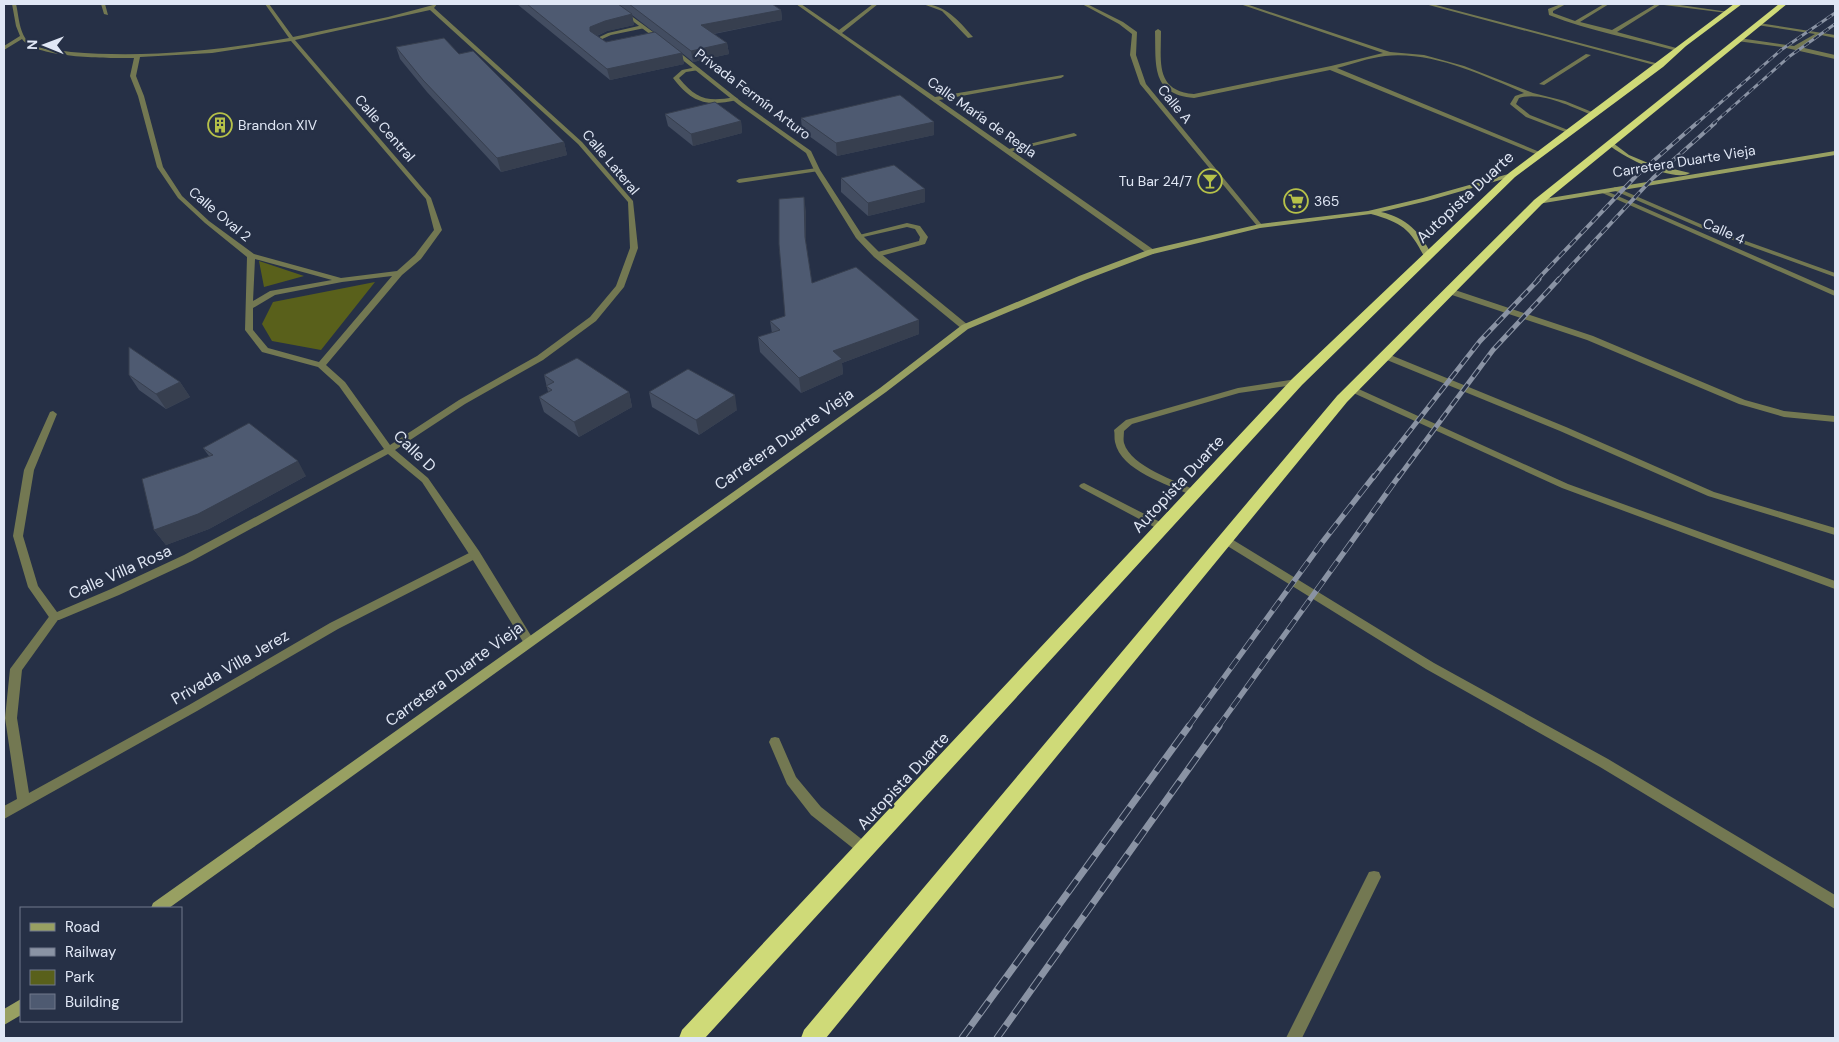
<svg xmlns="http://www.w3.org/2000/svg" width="1839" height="1042" font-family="'DM Sans',sans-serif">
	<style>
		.green { fill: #59601b }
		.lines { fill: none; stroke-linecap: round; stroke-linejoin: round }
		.lane { fill: #737852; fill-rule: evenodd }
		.street { fill: #737852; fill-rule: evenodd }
		.secondary { fill: #98a062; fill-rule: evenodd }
		.highway { fill: #cfda78; fill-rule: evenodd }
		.rail-far4-casing { stroke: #8a93a4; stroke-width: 3 }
		.rail-far3-casing { stroke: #8a93a4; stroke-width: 4 }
		.rail-far2-casing { stroke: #8a93a4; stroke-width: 5 }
		.rail-far1-casing { stroke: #8a93a4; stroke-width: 5.5 }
		.rail-casing { stroke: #8a93a4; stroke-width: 7 }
		.rail-far4 { stroke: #263046; stroke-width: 2; stroke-dasharray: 6; stroke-linecap: butt }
		.rail-far3 { stroke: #263046; stroke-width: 2.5; stroke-dasharray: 8; stroke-linecap: butt }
		.rail-far2 { stroke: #263046; stroke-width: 3; stroke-dasharray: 9; stroke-linecap: butt }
		.rail-far1 { stroke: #263046; stroke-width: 4; stroke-dasharray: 12; stroke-linecap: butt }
		.rail { stroke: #263046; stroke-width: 5; stroke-dasharray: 15; stroke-linecap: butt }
		.wall { fill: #434d61; fill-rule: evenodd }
		.shaded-wall { fill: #373f4f }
		.building { fill: #4e5a71; stroke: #373f4f }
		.labels { text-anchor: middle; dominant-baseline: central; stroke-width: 4.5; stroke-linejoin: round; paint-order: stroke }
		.far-street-label { font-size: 14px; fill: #e0e7f5; stroke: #263046 }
		.far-poi-label { font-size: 14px; fill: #e0e7f5; stroke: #263046; text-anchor: start }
		.street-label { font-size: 16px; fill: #e0e7f5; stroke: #263046 }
	</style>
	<rect width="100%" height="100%" fill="#263046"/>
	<!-- green -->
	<path class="green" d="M259,261L304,276L264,287Z
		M375,282L321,350L272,341L262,324L273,302Z"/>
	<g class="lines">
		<!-- lane -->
		<path class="lane" d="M1240,4H1246L1390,52L1424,55L1464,66L1533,93L1565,101L1597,114L1592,115C1571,107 1542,91 1519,98L1516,104L1530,115L1573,132L1568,133L1526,117L1511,105L1510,104L1515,96L1524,93C1482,75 1432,51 1385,56C1368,58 1353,64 1337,68L1542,153V155H1538L1330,70L1194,98C1151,94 1156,66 1155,31L1158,29L1161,31C1161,62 1155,91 1194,94L1331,66L1383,53Z
			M1561,4H1566L1553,11V13L1575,21L1604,4H1609L1580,22L1612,30L1656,4H1661L1617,32L1680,49L1677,51C1634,39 1590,31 1549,15L1548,9Z
			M1662,4H1673L1729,12L1727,13L1664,5Z
			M1759,23L1835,35V38L1821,35L1800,47L1835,55V59L1782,47L1737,41L1739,38L1794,46L1815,34L1757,25Z
			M643,25L645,28L611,35L600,40L605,44V46H601L593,40L608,33Z
			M1586,54L1591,55L1544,85L1539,84Z
			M697,67L700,69L699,70L686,72L679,78C697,100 708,102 735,97L738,99L737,100C707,107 692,103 673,78L682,70Z
			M1074,133L1077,135L1076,136L1008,152L1005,150Z
			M817,168L820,170L819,171L739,183L736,181L739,179Z
			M1615,187L1712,229L1835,273V277L1708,231L1613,190L1612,189Z
			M907,223L920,226L928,237L925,244L877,257L873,255L874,253L919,241L920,237L915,229L907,227L859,238L855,236Z
			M1297,379L1301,382L1300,384L1239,393L1132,424L1124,431C1124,435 1123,439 1124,443C1131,467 1177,481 1197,491L1199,493L1197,495H1191C1167,484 1121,471 1115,442C1114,438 1115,434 1114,430L1126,420L1238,388Z
			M1352,386L1568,484L1835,581V589L1562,488L1349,391L1348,389L1349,387Z
			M1084,483L1166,525L1167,527L1162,531L1158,529L1081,488L1079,486L1081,484Z
			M475,550L480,554L479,557L338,629L197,711L4,819V806L17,799L5,718L10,669L51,614H59L60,617L22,670L17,718L29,793L189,705L330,623Z
			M775,737L779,738L796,777L821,807L869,845L871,849L869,853L864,855L859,853L811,815L787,784L769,742L771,738Z
			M1374,871L1379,872L1381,877L1302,1038H1286L1369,872Z"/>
		<!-- street -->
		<path class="street" d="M12,4H16C19,16 19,35 30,43C42,51 58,50 71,52C144,58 217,51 289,38L265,4H269L293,37L388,17L437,4L434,8L582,142L633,201L638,248L624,287L596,321L543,360L465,404L395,450L428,478L479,551L533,639L535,642L533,645L529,646L525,645L471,557L422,482L388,454L192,561L119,595L59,620H51L28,587L13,536L24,470L50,412L53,411L57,414L34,470L23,536L38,586L57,612L111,589L184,555L384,449L339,386L318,367L262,352L245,330L247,257L205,223L178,198L157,167L138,96L130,76L134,58C110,58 36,59 22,39L4,50V46L20,36L16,26ZM430,10L578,144L628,202L630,248L616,286L590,317L537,356L459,400L390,445L345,382L326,365L402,275L421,259L442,230L431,198L295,40ZM291,41L426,199L434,230L415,255L397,271L341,278L254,254L209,221L182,196L163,167L144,96L136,76L140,57L212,53ZM255,259L332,280L270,291L253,301ZM392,276L319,362L268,348L253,330V308L275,295L342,282Z
			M101,4H105L108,15L104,14Z
			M610,4H615L664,40L659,41Z
			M796,4H801L839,30L873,4H878L842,33L935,97L1063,75L1064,76L1061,78L939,100L1154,250V254H1148Z
			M923,4C945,4 959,21 973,37L968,38L942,11Z
			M1082,4H1087L1123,22L1137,32L1136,55L1146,84L1262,225V227H1258L1140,84L1130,55L1132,34L1119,24Z
			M1425,4H1432L1663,65L1658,66Z
			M670,48H674L743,103L811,151L820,170L862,235L880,253L968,325V329H962L874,257L856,238L814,170L806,153L739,105L670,50Z
			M1600,190H1604L1835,291V296L1600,192Z
			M1446,289H1452L1593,336L1745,400L1784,411L1835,416V422L1784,417L1739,404L1587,340L1446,293Z
			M1382,354H1388L1566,427L1714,492L1835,528V535L1708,496L1560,431L1382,358Z
			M1225,535L1434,663L1608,759L1835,895V909L1600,767L1426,669L1221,542L1220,539L1221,536Z"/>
		<!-- secondary -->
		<path class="secondary" d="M1609,143H1613L1629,155L1648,163L1690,173C1674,183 1623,157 1609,145Z
			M1835,151V155L1538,204L1535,202L1538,200Z
			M1512,173L1515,175L1514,176L1427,201L1381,212C1405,217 1422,233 1432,256L1431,258H1425C1410,229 1403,223 1371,214L1260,228L1153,254L1085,280L968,329L886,392L169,908H151L153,903L880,388L962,325L1079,276L1148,250L1260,224L1368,211L1423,198Z
			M21,999V1015L4,1025V1009Z"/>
		<!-- highway -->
		<path class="highway" d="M1734,4H1742L1686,46L1663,67L1515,177L1302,385L705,1038H679L682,1030L1292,379L1509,173Z
			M1779,4H1787L1542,204L1347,402L826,1038H801L804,1030L1337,396L1534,200Z"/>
		<!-- rail-far4 casing -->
		<g class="rail-far4-casing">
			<path id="rail-far4" d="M1696,124L1781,50L1835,13
				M1713,124L1790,56L1835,24"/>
		</g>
		<!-- rail-far3 casing -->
		<g class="rail-far3-casing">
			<path id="rail-far3" d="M1537,280L1636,176L1697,123
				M1558,280L1653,178L1715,123"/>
		</g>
		<!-- rail-far2 casing -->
		<g class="rail-far2-casing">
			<path id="rail-far2" d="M1373,478L1480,341L1539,279
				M1398,478L1493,350L1559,279"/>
		</g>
		<!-- rail-far1 casing -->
		<g class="rail-far1-casing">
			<path id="rail-far1" d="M1188,727L1321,544L1374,476
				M1218,727L1399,476"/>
		</g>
		<!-- rail casing -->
		<g class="rail-casing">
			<path id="rail" d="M962,1038L1189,726
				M997,1038L1219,726"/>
		</g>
		<!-- rail-far4 -->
		<use href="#rail-far4" class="rail-far4"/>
		<!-- rail-far3 -->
		<use href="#rail-far3" class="rail-far3"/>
		<!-- rail-far2 -->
		<use href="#rail-far2" class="rail-far2"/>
		<!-- rail-far1 -->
		<use href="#rail-far1" class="rail-far1"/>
		<!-- rail -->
		<use href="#rail" class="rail"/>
	</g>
	<!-- wall -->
	<path class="wall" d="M517,4H772L781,10L782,20L714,34L727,43L729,54L693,62L682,53L684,64L610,80ZM632,15L654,32L606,42L597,36L607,31L634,25Z
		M396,47L459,54L564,142L567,155L501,172L427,92L400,59Z
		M665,114L741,121L742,133L693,146L668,126Z
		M801,118L934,122V135L837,156L802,131Z
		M841,178L925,202L868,216L841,192Z
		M804,197L806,244L812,283L919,334L842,363L843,374L801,393L760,352L758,337L772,333L770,321L785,316Z
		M129,375L180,382L190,397L166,409L139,390Z
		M544,375L629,392L632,407L579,437L544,412L539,397L548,392Z
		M649,392L737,410L699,435L652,407Z
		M203,448L306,476L209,529L166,545L154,530L209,456Z"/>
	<!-- shaded-wall -->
	<path class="shaded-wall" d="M781,10L782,20L702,36L701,25Z
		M632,14L634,25L607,31L592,38L590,31V27L605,21Z
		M727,43L729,54L693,62L691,51Z
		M682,53L684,64L610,80L607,69Z
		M741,121L742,133L693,146L691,134Z
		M934,122V135L837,156L836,143Z
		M564,142L567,155L501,172L497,158Z
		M925,189V202L868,216V203Z
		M804,197L806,211V250L805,237Z
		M919,320V334L842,363L843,374L801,393L799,378L833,351Z
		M180,382L190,397L166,409L156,394Z
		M629,392L632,407L579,437L574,422Z
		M735,395L737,410L699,435L696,420Z
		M298,461L306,476L209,529L166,545L154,530Z"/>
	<!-- building -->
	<path class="building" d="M527,4H618L632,14L605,21L590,27V31L606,42L655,32L682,53L607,69Z
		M629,4H772L781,10L701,25L727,43L691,51Z
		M444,38L459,54L473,51L564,142L497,158L423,80L396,47Z
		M900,95L934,122L836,143L801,118Z
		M715,102L741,121L691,134L665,114Z
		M894,165L925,189L868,203L841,178Z
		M804,197L805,237L812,283L856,267L919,320L833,351L842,359L799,378L758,337L780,330L770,321L785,316L779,244V199Z
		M129,347L180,382L156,394L129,375Z
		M577,358L629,392L574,422L539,397L552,390L546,386L554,382L544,375Z
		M688,369L735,395L696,420L649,392Z
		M249,423L298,461L198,514L154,530L142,479L213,455L203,448Z"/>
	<!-- icons -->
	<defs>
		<g id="building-ring" transform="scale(1.25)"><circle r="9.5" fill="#263046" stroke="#b6c149" stroke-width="1.5"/><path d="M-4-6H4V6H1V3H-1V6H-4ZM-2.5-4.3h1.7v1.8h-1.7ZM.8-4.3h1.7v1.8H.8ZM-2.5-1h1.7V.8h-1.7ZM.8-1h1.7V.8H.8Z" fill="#b6c149"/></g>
		<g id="bar-ring" transform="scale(1.25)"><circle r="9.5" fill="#263046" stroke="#b6c149" stroke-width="1.5"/><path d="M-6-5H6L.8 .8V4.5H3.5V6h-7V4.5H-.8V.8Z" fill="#b6c149"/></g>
		<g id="supermarket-ring" transform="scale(1.25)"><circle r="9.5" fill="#263046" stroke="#b6c149" stroke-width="1.5"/><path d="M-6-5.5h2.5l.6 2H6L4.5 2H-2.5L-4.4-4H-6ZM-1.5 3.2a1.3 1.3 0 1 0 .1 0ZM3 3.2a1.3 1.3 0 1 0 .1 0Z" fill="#b6c149"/></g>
	</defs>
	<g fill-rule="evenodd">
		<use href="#building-ring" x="220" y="125"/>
		<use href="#bar-ring" x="1210" y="181"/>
		<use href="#supermarket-ring" x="1296" y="201"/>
	</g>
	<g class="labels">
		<!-- far-street labels -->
		<g class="far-street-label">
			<text transform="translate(753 94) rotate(37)">Privada Fermín Arturo</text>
			<text transform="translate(1175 104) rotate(51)">Calle A</text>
			<text transform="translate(982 117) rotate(35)">Calle María de Regla</text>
			<text transform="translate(385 128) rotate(49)">Calle Central</text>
			<text transform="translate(1684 161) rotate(-9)">Carretera Duarte Vieja</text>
			<text transform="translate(611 162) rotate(50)">Calle Lateral</text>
			<text transform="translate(220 214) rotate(40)">Calle Oval 2</text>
			<text transform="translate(1724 231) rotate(24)">Calle 4</text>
		</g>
		<!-- far-poi labels -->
		<g class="far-poi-label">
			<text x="238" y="125">Brandon XlV</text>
			<text x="1192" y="181" text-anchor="end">Tu Bar 24/7</text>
			<text x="1314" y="201">365</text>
		</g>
		<!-- street labels -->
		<g class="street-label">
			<text transform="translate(1465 197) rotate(-43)">Autopista Duarte</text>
			<text transform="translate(784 439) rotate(-35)">Carretera Duarte Vieja</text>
			<text transform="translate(415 451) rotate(44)">Calle D</text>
			<text transform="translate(1178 484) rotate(-47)">Autopista Duarte</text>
			<text transform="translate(120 572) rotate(-24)">Calle Villa Rosa</text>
			<text transform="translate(230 667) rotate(-30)">Privada Villa Jerez</text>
			<text transform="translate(454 674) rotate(-36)">Carretera Duarte Vieja</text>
			<text transform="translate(903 781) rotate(-47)">Autopista Duarte</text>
		</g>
	</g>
	<!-- border -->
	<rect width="1839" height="1042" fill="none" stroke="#e0e7f5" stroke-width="10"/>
	<!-- legend -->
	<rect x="20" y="907" width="162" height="115" fill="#263046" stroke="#70798c"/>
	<rect x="30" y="923" width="25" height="8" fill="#98a062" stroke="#70798c"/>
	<text x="65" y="932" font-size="15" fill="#e0e7f5">Road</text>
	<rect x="30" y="948" width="25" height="8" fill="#8a93a4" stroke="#70798c"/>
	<text x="65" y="957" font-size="15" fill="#e0e7f5">Railway</text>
	<rect x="30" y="970" width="25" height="15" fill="#59601b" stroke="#70798c"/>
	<text x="65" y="982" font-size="15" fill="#e0e7f5">Park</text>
	<rect x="30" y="994" width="25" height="15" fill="#4e5a71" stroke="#70798c"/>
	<text x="65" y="1007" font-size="15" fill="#e0e7f5">Building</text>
	<!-- north arrow -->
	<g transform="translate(45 45) rotate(271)" stroke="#263046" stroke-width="4" paint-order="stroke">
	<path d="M0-4L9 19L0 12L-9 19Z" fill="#e0e7f5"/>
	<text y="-8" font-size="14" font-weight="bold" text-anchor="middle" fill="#e0e7f5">N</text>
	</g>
</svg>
